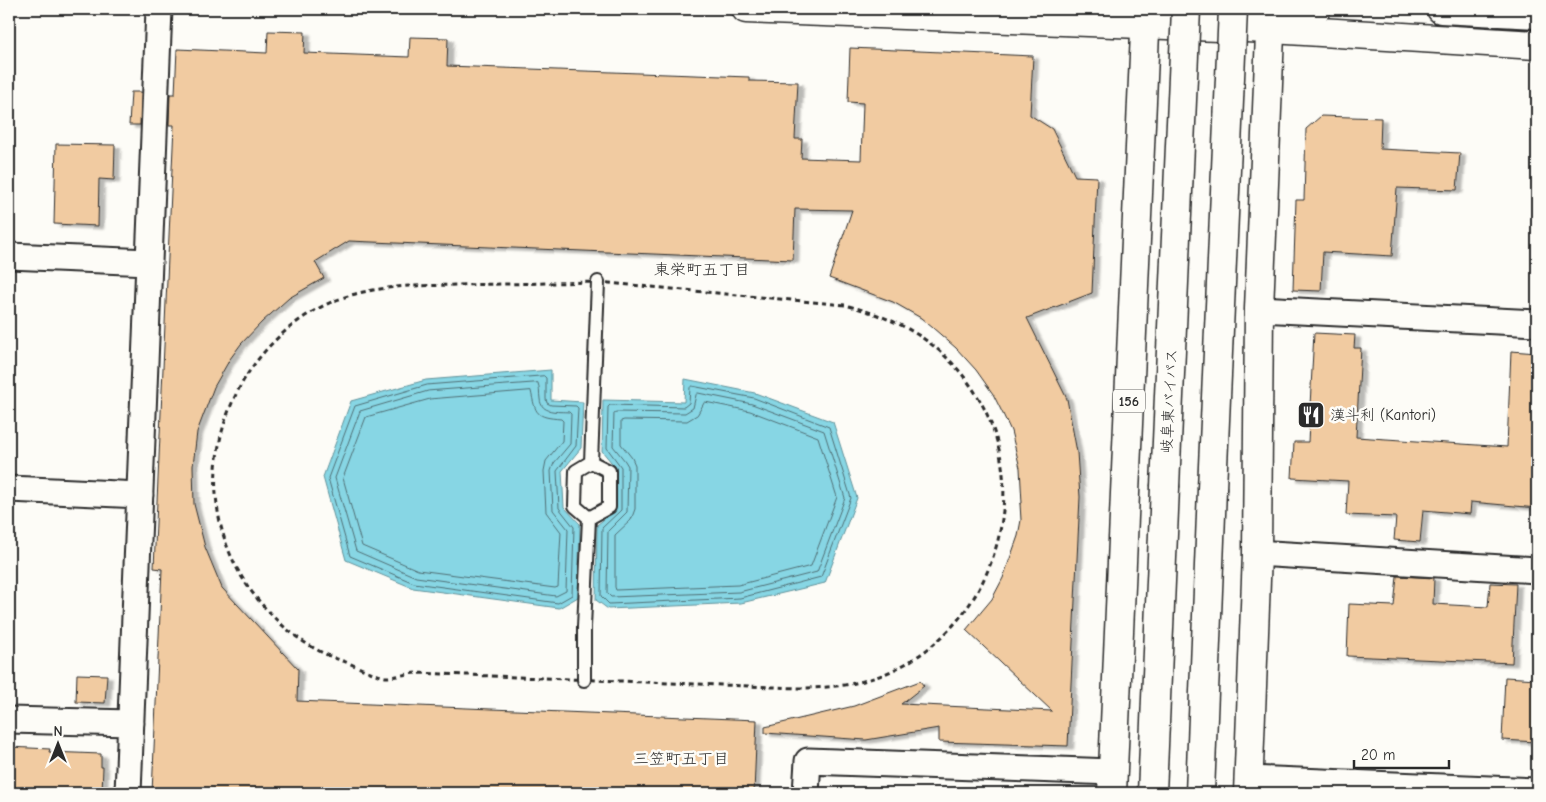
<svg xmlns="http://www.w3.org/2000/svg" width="1546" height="802" font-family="'Comic Neue','Klee One',sans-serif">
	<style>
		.water { fill: #87d6e4; stroke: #62929a }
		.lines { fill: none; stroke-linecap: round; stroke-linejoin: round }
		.shore { stroke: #506f75; stroke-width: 1 }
		.building { fill: #f1cba1; stroke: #2b2b2b; filter: url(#shadow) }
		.lane-casing { stroke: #2b2b2b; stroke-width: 16 }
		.street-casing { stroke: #2b2b2b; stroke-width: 29 }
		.secondary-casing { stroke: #2b2b2b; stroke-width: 31 }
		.highway-casing { stroke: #2b2b2b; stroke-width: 31 }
		.path { stroke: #2b2b2b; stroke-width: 3; stroke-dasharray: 5 4; stroke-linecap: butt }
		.lane { stroke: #fdfcf7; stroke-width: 12 }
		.street { stroke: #fdfcf7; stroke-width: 25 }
		.secondary { stroke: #fdfcf7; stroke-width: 28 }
		.highway { stroke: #fdfcf7; stroke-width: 28 }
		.highway-bridge-casing { stroke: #2b2b2b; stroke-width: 31; stroke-linecap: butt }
		.highway-bridge { stroke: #fdfcf7; stroke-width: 28 }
		.labels { text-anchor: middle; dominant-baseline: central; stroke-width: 5; stroke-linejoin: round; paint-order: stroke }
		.shield { fill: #fdfcf7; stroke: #6a6a68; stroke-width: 1 }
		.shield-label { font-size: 14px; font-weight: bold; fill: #2b2b2b }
		.street-label { font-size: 15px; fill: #2b2b2b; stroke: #fdfcf7 }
		.poi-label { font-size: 15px; fill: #2b2b2b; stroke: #fdfcf7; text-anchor: start }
		.neighbourhood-label { font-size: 16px; fill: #2b2b2b; stroke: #fdfcf7 }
	</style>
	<defs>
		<filter id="shadow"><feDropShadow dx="5.5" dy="3" stdDeviation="1" flood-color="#0004"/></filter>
	</defs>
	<rect width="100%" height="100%" fill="#fdfcf7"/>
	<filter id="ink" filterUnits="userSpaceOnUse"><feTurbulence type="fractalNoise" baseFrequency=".02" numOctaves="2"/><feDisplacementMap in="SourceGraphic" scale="10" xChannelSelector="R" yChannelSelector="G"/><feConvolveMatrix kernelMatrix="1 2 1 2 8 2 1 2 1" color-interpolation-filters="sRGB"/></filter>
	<g filter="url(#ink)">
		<!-- water -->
		<path class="water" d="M551,370V400L583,402L581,448L562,471L564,507L580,524L578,597L559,608L413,588L346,560L323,477L351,401L426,380Z
			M685,379L755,393L833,422L857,498L825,583L741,603L608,609L596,600L597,525L616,509V468L602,451L603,400L684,402Z"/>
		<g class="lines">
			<!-- shore -->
			<path class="shore" d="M544,376L546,378V399L547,403L551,405L576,406L578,408L576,446L557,471L559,508L574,527L572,595L558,603L414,583L350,556L328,478L355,406L427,385Z
				M538,383C540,388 539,393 540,399C541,414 558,411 569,412L571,414L570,444L554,463L551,471L553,510L568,529L566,591L556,596L416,577L356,551L335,478L360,411L428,391Z
				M692,386L754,398L829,427L851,498L821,577L740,598L609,604L601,596L602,528L621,510V467L607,448L608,407L610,405L684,407L689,403L690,388Z
				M531,391C536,414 535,417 561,419L563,421L562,441L546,461L544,471L546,512L561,532L558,587L555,588L418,570L362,546L343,478L366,417L430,399Z
				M698,393L752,404L824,431L845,498L817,572L739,592L611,597L607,593L608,531L627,512L628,466L625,461L613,446L614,413L616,412L685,413L693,408L696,395Z
				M705,402L750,411L818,437L837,497L811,566L738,585L616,590L615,587V535L631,520L635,509V465L632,458L621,444V421L624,420L687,421L697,415Z"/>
		</g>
		<!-- building -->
		<path class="building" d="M268,31L305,32L304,53L409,57L410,37L448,38L447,66L749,77V81L798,82L795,139H802L801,158L861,160L863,103L848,102L850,48L1033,56L1030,115L1052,129L1075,176L1097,177L1092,293L1027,318L1067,399L1077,452L1080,497L1068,746L939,742V728L866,740L765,733V727L854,706L920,681L924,686L901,704L1052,711L966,630L992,599L1003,578L1018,536L1021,520L1020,504L1022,503L1020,468L1011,431L1003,414L993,394L976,370L956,348L933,328L921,318L893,302L829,278L852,210L795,209L793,260L349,241L315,262L324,278L289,298L262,322L241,344L230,359L214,387L197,432L193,466L194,504L205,547L222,588L298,669L297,701L757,720L754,793H152L162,569L154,568L174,125H169L170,94H175L177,49L267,53Z
			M131,92H141L140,125H129Z
			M1321,116L1381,118L1380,149L1460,153L1457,190L1397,188L1392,256L1323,252L1321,291L1293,290L1296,200H1304L1306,129Z
			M56,144L115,145L114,180L99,179L98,226L54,224Z
			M1314,333L1355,335L1354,348H1361L1356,437L1507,447L1511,351L1537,353V508L1471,502L1470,514L1423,510L1420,542L1394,540L1396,517L1346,515L1348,481L1292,478L1294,442H1308Z
			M1397,576L1434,578L1433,604L1488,607L1490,583L1516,584L1512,663L1347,656L1349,604L1394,606Z
			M77,674L107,675L105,703L76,702Z
			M1505,677L1537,679V742L1502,740Z
			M9,747L50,749L49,752L101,754V767H103L102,793H9Z"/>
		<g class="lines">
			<!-- lane casing -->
			<g class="lane-casing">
				<path id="lane" d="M589,518L609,507V471L591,462
					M584,680V627L589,518L575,506L576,471L591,462L598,282"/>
			</g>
			<!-- street casing -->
			<g class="street-casing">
				<path id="street" d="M9,256L149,262
					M1259,309L1537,323
					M9,489L140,495
					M1257,553L1537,570
					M9,720L131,723
					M1249,779L1537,791
					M128,793L159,9
					M806,793L808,761L1113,772"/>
			</g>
			<!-- secondary casing -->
			<g class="secondary-casing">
				<path id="secondary" d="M746,9L1271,29L1537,45
					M1441,9L1537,14
					M1274,28L1316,9"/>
			</g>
			<!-- highway casing -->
			<g class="highway-casing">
				<path id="highway" d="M1112,793L1146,9
					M1152,793L1165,487
					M1200,793L1212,489
					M1248,793L1257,553L1259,309L1271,9"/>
			</g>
			<!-- path -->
			<path class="path" d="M598,282L845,305C896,318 936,339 968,382C1048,491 987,654 855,683C836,687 817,688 798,688L416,673C406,674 395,677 386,677C377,676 350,663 340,660C303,647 272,620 249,588C182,492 220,357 325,305C352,292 380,288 409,286Z"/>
			<!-- lane -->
			<use href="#lane" class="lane"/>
			<!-- street -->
			<use href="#street" class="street"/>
			<!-- secondary -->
			<use href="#secondary" class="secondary"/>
			<!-- highway -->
			<use href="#highway" class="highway"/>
			<!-- highway-bridge casing -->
			<g class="highway-bridge-casing">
				<path id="highway-bridge" d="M1165,487L1186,9
					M1212,489L1233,9"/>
			</g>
			<!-- highway-bridge -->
			<use href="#highway-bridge" class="highway-bridge"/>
		</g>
	</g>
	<!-- icons -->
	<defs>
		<g id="restaurant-square" transform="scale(1.4375)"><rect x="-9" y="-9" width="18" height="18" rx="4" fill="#2b2b2b" stroke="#fdfcf7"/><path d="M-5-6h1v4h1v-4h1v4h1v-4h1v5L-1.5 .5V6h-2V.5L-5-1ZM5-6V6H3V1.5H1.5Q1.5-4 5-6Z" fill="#fff"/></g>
	</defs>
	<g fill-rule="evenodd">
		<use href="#restaurant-square" x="1311" y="415"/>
	</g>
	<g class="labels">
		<!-- shield labels -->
		<rect class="shield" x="1113" y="389.5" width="32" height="23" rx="4"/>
		<g class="shield-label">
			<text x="1129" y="401">156</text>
		</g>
		<!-- street labels -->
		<g class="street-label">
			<text transform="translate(1169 401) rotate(-87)">岐阜東バイパス</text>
		</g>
		<!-- poi labels -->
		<g class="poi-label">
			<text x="1330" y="415">漢斗利 (Kantori)</text>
		</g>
		<!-- neighbourhood labels -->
		<g class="neighbourhood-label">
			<text x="702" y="270">東栄町五丁目</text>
			<text x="681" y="759">三笠町五丁目</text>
		</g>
	</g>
	<!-- margin -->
	<rect width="1546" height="802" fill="none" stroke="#fdfcf7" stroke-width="30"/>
	<rect x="15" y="15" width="1516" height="772" fill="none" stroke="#2b2b2b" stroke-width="2" filter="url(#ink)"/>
	<!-- north arrow -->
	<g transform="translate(58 744)" stroke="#fdfcf7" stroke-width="4" paint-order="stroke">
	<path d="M0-4L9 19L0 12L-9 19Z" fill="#2b2b2b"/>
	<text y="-8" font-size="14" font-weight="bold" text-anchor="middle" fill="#2b2b2b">N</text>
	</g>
	<!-- scale -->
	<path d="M1354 760v8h95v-8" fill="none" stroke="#2b2b2b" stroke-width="2.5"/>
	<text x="1361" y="760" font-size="15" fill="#2b2b2b" stroke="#fdfcf7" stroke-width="4" paint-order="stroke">20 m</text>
</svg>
